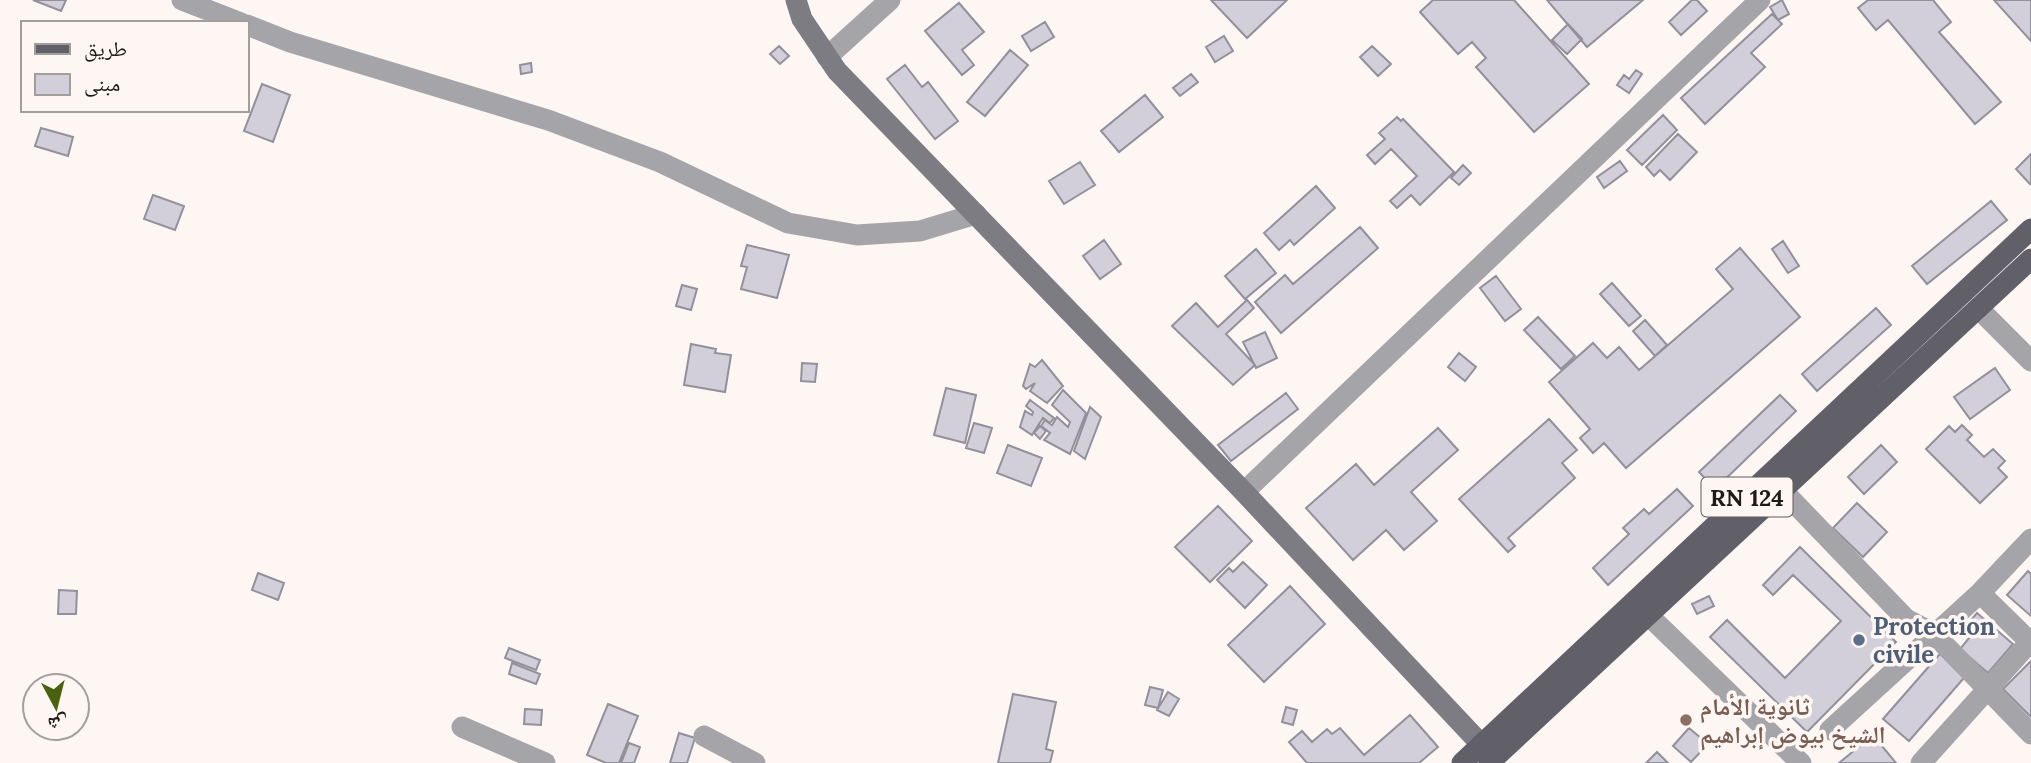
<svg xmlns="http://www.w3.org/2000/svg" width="2031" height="763" font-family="Lora,'Noto Naskh Arabic',serif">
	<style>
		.building { fill: #d2cfdb; stroke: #92909b; stroke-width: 2 }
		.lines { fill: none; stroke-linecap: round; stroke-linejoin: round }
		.street { stroke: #a5a4a9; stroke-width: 21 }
		.secondary { stroke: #7d7c83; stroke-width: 21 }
		.primary { stroke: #616069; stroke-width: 21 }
		.service-dot { fill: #5c6f8a; stroke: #fef6f2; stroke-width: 2.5 }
		.education-dot { fill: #8d6e63; stroke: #fef6f2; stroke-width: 2.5 }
		.labels { text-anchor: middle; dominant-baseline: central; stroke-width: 7; stroke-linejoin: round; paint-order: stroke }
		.shield { fill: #fef6f2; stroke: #615c59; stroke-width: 2 }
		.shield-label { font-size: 23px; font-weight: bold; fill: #1e1a18 }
		.service-label { font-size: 24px; font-weight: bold; fill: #4e5e75; stroke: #fef6f2; text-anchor: start }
		.education-label { font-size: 24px; font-weight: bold; fill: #785e54; stroke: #fef6f2; text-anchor: start }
	</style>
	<rect width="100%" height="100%" fill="#fef6f2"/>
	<!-- building -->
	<path class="building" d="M33,0H66L61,11Z
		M1211,0H1287L1247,38Z
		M1433,0H1514L1589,84L1534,132L1476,67L1486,58L1472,42L1458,54L1420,12Z
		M1547,0H1643L1587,47Z
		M1692,0H1697L1707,11L1681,35L1669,22Z
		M1782,0L1789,14L1778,20L1770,7Z
		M1868,0H1933L1951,22L1939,32L2001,102L1975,124L1888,20L1876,30L1858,8Z
		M1994,0H2031V41Z
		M959,3L984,32L962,50L974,65L962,75L925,31Z
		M1772,14L1782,24L1751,53L1765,67L1705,124L1681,98Z
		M1045,22L1054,37L1031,51L1022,36Z
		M1568,24L1582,39L1567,54L1552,40Z
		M1224,36L1233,51L1215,62L1206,47Z
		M779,46L789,56L780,64L770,54Z
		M1372,46L1391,64L1378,76L1360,57Z
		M1010,50L1028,65L985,116L967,102Z
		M531,63L532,72L521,74L520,65Z
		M905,65L922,87L928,82L958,121L935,139L887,79Z
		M1636,70L1642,74L1629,93L1617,85L1624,75L1629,79Z
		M1191,74L1198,82L1180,96L1173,88Z
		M262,84L290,95L273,142L244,131Z
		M1145,95L1163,117L1119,152L1101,131Z
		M1663,115L1677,130L1642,165L1627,150Z
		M1397,117L1401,121L1403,119L1454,172L1420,205L1411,195L1397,208L1390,201L1417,176L1391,149L1375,164L1367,155L1385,139L1379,133Z
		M41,128L73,137L68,156L35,146Z
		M1678,134L1697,152L1670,180L1660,170L1654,176L1646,167Z
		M2031,154V183L2030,184L2016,169Z
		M1620,161L1627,171L1604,188L1597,177Z
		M1080,162L1095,185L1064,204L1049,181Z
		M1463,165L1471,173L1459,185L1451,178Z
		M1316,186L1335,208L1294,245L1290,240L1279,250L1264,233Z
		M153,195L184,206L175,230L144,219Z
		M1991,201L2007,220L1927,284L1912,266Z
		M1360,227L1378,248L1281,333L1255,302L1285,275L1293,284Z
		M1104,240L1121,264L1100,279L1083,256Z
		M1783,241L1799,266L1788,273L1772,249Z
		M747,245L789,255L777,298L741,289L747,267L741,266Z
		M1740,248L1800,317L1626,468L1604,443L1593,453L1580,438L1590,429L1549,382L1593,343L1607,358L1619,347L1639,370L1733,289L1716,269Z
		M1256,249L1276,273L1245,299L1225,276Z
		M1496,276L1521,309L1505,321L1480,288Z
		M1612,283L1641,316L1629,326L1600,294Z
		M682,285L697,289L691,310L676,306Z
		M1247,300L1254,308L1226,334L1255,365L1233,385L1172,326L1196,303L1218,327Z
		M1876,308L1891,325L1817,391L1802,374Z
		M1538,317L1575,356L1561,369L1524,330Z
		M1645,320L1667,345L1655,356L1633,331Z
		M1265,332L1277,358L1256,368L1243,342Z
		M691,344L716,349L715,353L731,355L725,392L684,385Z
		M1459,353L1476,367L1465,381L1448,367Z
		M1042,360L1063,386L1047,403L1030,391L1035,383L1026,389L1023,386L1030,364L1035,367Z
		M802,363L817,364L815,382L801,381Z
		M1995,368L2010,390L1970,419L1954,397Z
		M946,388L976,395L965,443L934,435Z
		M1063,390L1086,413L1070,454L1044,440L1050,433L1041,426L1045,420L1052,425L1057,417L1068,427L1070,422L1052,405Z
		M1286,393L1298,409L1231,461L1218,445Z
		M1780,395L1796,411L1715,489L1699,472Z
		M1030,400L1054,418L1050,423L1043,418L1032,435L1020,427L1025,411L1032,415L1033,412L1026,406Z
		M1090,407L1101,417L1085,459L1074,451Z
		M1549,419L1577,450L1562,463L1575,478L1508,538L1515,546L1508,552L1459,499Z
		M974,423L992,428L984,453L966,448Z
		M1962,425L1972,435L1967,440L1984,457L1993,449L2005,461L1998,468L2007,477L1980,503L1926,449L1949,426L1955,432Z
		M1040,426L1046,431L1040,439L1034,433Z
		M1438,428L1458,450L1411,492L1437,521L1404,550L1386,530L1353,560L1306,508L1356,464L1374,485Z
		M1008,445L1042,458L1031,486L997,473Z
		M1881,445L1897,462L1864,494L1848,477Z
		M1677,489L1693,506L1608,585L1593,568L1629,534L1623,528L1644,509L1649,514Z
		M1857,503L1887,532L1863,557L1833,528Z
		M1218,506L1252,541L1210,582L1175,547Z
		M1800,547L1896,642L1807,732L1710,637L1727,620L1785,678L1841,621L1793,575L1773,595L1763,585Z
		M1243,562L1267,585L1245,608L1217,580L1229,568L1233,572Z
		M2028,571L2031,574V616L2007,595Z
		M258,573L284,583L278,600L252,590Z
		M1290,586L1325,624L1264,682L1228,645Z
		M59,590L77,591L76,614H58Z
		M1709,596L1714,606L1697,614L1692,604Z
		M1977,613L2013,644L1988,673L1960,649L1973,633L1966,626Z
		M509,648L540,660L536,670L505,658Z
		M1945,648L1970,671L1909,741L1883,719Z
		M2031,661V717L2003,689Z
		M512,663L540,674L536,684L509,674Z
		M1150,687L1163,690L1158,708L1145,705Z
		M1168,692L1179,699L1169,716L1157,710Z
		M1013,694L1056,702L1046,749L1053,751L1050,763H998Z
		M608,704L638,716L619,763H606L587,755Z
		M1286,707L1297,710L1293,725L1282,722Z
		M525,709L542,710L541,725L524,724Z
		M1410,715L1438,747L1419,763H1307L1289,742L1302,731L1312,742L1327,729L1332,734L1340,728L1364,755Z
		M1689,728L1708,744L1691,762L1673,746Z
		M679,733L695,738L687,763H670Z
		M1873,735L1896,763H1839Z
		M629,743L640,747L634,763H621Z
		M1657,752L1668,763H1646Z"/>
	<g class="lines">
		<!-- street -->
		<path class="street" d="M182,0L241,23
			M247,25L290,42L548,120L660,162L788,223L857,235L920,231L976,214
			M827,57L890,0
			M1978,308L2031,361
			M1782,490L1906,619L1933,633L2031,734
			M1244,492L1760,0
			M1980,593L2031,643
			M1648,615L1801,763
			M462,727L545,763
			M1830,730L1980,593L2031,539
			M704,736L755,763
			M1921,763L2030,642"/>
		<!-- secondary -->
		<path class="secondary" d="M796,0L802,19L837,71L1244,492L1493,757"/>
		<!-- primary -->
		<path class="primary" d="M1462,763L2031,229
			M1489,763L2031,259"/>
	</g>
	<!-- markers -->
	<circle class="service-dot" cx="1859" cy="640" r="7"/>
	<circle class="education-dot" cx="1686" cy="720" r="7"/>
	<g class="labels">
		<!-- shield labels -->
		<rect class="shield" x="1701.5" y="477.5" width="91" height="39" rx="5"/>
		<g class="shield-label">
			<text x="1747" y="497">RN 124</text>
		</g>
		<!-- service labels -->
		<g class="service-label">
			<text x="1873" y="626">Protection<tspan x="1873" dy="28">civile</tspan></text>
		</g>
		<!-- education labels -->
		<g class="education-label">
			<text x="1700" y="706">ثانوية الأمام<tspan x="1700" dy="28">الشيخ بيوض إبراهيم</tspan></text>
		</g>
	</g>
	<!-- legend -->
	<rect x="21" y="21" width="228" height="91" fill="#fef6f2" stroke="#a49e9b" stroke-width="2"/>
	<rect x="35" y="44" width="35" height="10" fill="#616069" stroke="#a49e9b" stroke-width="2"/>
	<text x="84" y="56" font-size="21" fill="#1e1a18">طريق</text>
	<rect x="35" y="74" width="35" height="21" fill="#d2cfdb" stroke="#a49e9b" stroke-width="2"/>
	<text x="84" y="91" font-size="21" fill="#1e1a18">مبنى</text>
	<!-- north arrow -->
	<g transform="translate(56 707) rotate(173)"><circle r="33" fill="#fef6f2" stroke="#a49e9b" stroke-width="2"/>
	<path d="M0-5L12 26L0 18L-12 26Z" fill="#496210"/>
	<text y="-10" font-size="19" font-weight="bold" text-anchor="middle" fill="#1e1a18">ش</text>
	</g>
</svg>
